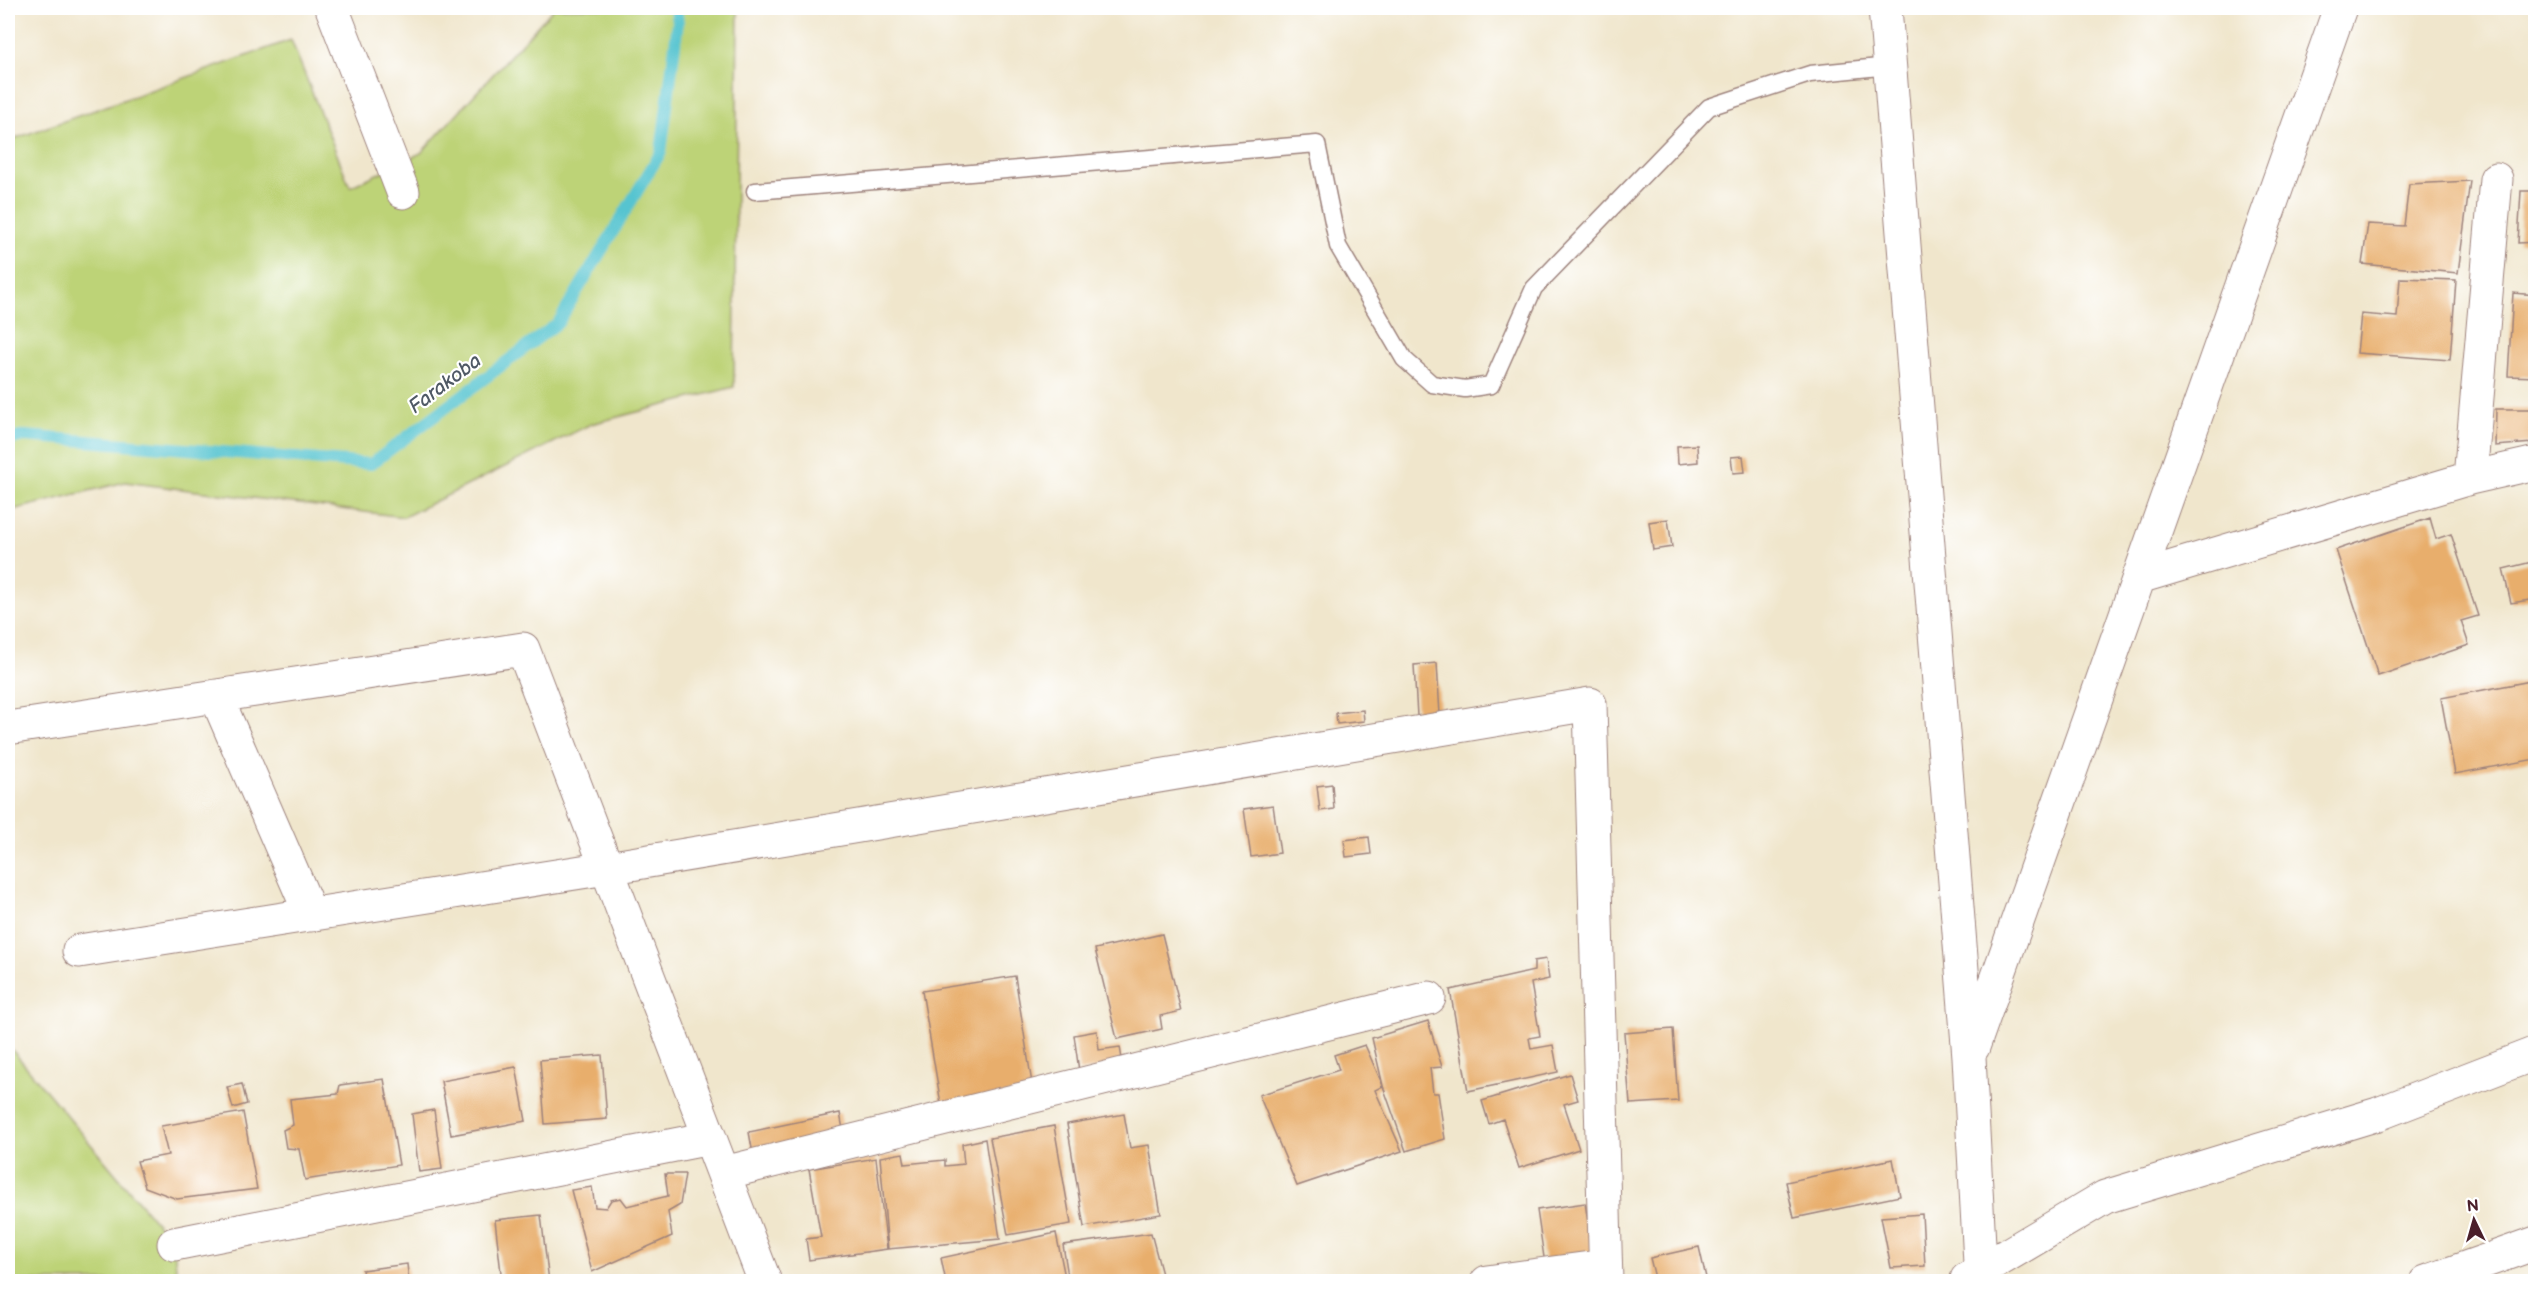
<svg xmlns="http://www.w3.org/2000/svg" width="2543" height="1289" font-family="'Balsamiq Sans',sans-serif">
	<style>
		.green { fill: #bdd377; stroke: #847951; stroke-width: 1.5 }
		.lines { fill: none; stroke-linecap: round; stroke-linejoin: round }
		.stream { stroke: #57c4d0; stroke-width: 12 }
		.building { fill: #e8ae6c }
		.lane-casing { stroke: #9d827c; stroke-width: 19 }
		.street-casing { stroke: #9d827c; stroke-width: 35 }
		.lane { stroke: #fff; stroke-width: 16 }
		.street { stroke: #fff; stroke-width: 33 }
		.labels { text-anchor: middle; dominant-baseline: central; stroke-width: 4.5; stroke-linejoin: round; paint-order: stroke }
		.water-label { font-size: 20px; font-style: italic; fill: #4f5965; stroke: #fff }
	</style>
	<rect width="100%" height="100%" fill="#fff"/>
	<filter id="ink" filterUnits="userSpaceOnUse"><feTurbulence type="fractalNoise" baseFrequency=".0167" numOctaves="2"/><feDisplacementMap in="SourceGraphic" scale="12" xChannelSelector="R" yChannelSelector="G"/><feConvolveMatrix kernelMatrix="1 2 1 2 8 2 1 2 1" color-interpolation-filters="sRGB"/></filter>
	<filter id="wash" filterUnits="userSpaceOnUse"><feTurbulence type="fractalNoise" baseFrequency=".008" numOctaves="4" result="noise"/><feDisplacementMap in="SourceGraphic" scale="24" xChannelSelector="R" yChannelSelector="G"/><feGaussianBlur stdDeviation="1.35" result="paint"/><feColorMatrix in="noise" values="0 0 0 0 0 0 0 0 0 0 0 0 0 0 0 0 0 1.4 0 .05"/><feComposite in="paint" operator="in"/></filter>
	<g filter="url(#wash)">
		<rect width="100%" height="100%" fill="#f0e6cc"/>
		<!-- green -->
		<path class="green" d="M554,8H738L734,387L591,424L404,517L125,482L8,511V141L291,40L350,187L421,153Z
			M8,1045L174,1244L177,1281H8Z"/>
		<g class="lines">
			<!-- stream -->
			<path class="stream" d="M8,440L24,436L371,464L558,323L661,152L678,22L676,8"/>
		</g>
		<g id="blocks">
			<!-- building -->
			<path class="building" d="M2470,181L2458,273L2362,264L2368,224L2404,226L2409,184Z
				M2521,191H2536V242L2518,243Z
				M2400,278L2456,280L2450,360L2357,353L2361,314L2397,317Z
				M2513,293L2536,295V377L2508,376Z
				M2496,409H2531L2533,443L2495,446Z
				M1697,445L1698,462L1678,464L1677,446Z
				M1743,456L1745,472L1733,473L1731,457Z
				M2430,518L2436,539L2451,534L2478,616L2461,621L2469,645L2378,676L2336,550Z
				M1668,519L1672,547L1653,550L1649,522Z
				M2536,561V599L2511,603L2503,569Z
				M1437,663L1440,715L1417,716L1414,665Z
				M2536,680V759L2455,774L2441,698Z
				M1363,710L1364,721L1337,724L1336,713Z
				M1332,784L1334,809L1320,811L1317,786Z
				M1273,805L1280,853L1251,857L1244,809Z
				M1369,837L1371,854L1346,857L1344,840Z
				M1162,934L1181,1011L1160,1016L1162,1029L1117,1039L1095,949Z
				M1546,959L1549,979L1531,983L1540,1036L1529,1038L1531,1049L1553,1045L1558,1072L1468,1091L1450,990L1534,971V961Z
				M1015,976L1033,1090L941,1104L922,991Z
				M1428,1021L1442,1067L1430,1068L1433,1093H1438L1445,1139L1406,1151L1383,1086L1372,1038Z
				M1673,1029L1678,1101L1630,1104L1624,1033Z
				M1097,1031L1099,1050L1120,1047L1123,1065L1079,1071L1074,1035Z
				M1365,1045L1383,1086L1375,1090L1402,1151L1297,1186L1259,1095L1339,1070L1334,1055Z
				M602,1055L607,1119L545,1124L540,1060Z
				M516,1067L526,1121L451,1135L441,1081Z
				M1570,1074L1578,1100L1564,1104L1579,1149L1519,1168L1503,1119L1489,1124L1482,1101Z
				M384,1079L399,1165L305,1180L299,1149L286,1148L283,1130L293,1125L290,1099L338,1094L340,1085Z
				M242,1084L247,1104L233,1108L227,1087Z
				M434,1110L442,1169L419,1172L412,1114Z
				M243,1112L257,1189L177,1199L145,1187L137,1161L168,1155L161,1126Z
				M840,1113L844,1135L753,1154L749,1132Z
				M1124,1114L1130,1148L1149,1145L1161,1214L1084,1227L1067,1124Z
				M1054,1126L1071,1224L1008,1235L990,1138Z
				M985,1139L1000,1239L888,1249L880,1157L903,1153L905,1164L945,1160V1166L964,1164L962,1144Z
				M876,1158L887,1249L809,1260L806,1239L821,1237L809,1169Z
				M1893,1159L1900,1196L1794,1218L1786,1182Z
				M665,1174H685L680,1205L668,1212L672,1236L592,1272L571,1190L592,1187L595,1207L606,1208L611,1200L621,1198L627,1206L668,1196Z
				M1585,1203L1594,1263L1546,1271L1537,1210Z
				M1922,1214L1925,1266L1891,1268L1881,1217Z
				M541,1215L549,1282H502L495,1220Z
				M1056,1233L1066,1282H946L941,1258Z
				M1151,1233L1164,1282H1069L1063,1245Z
				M1699,1247L1707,1282H1656L1650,1258Z
				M407,1264L409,1282H364L362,1270Z"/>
		</g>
	</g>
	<g filter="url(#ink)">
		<use href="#blocks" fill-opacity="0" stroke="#9d827c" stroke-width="1.5"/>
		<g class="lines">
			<!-- lane casing -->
			<g class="lane-casing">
				<path id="lane" d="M755,191L1317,144L1338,246L1404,359L1432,384L1465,389L1491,385L1534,288L1709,107L1810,74L1889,66"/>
			</g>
			<!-- street casing -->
			<g class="street-casing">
				<path id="street" d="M332,8L403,192
					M1885,8L1969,1057L1981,1282
					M2470,478L2496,179
					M2139,577L2470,478L2536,463
					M216,696L311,915
					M8,728L523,649L765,1282
					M79,951L607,868L1590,704L1606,1282
					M1973,1047L2340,8
					M724,1173L1429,998
					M174,1244L710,1138
					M1967,1279L2105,1197L2378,1114L2536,1053
					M1487,1282L1605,1266
					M2426,1282L2536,1243"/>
			</g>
			<!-- lane -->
			<use href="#lane" class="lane"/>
			<!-- street -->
			<use href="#street" class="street"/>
		</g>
	</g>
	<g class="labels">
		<!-- water labels -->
		<g class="water-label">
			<text transform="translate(445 384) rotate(-37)">Farakoba</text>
		</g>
	</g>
	<!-- margin -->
	<rect width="2543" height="1289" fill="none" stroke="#fff" stroke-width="30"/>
	<!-- north arrow -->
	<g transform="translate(2474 1220) rotate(355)" stroke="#ffffff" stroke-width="4.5" paint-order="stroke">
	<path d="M0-4.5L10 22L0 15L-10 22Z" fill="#4a1f2b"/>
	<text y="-9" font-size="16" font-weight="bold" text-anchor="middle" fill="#4a1f2b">N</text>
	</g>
</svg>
